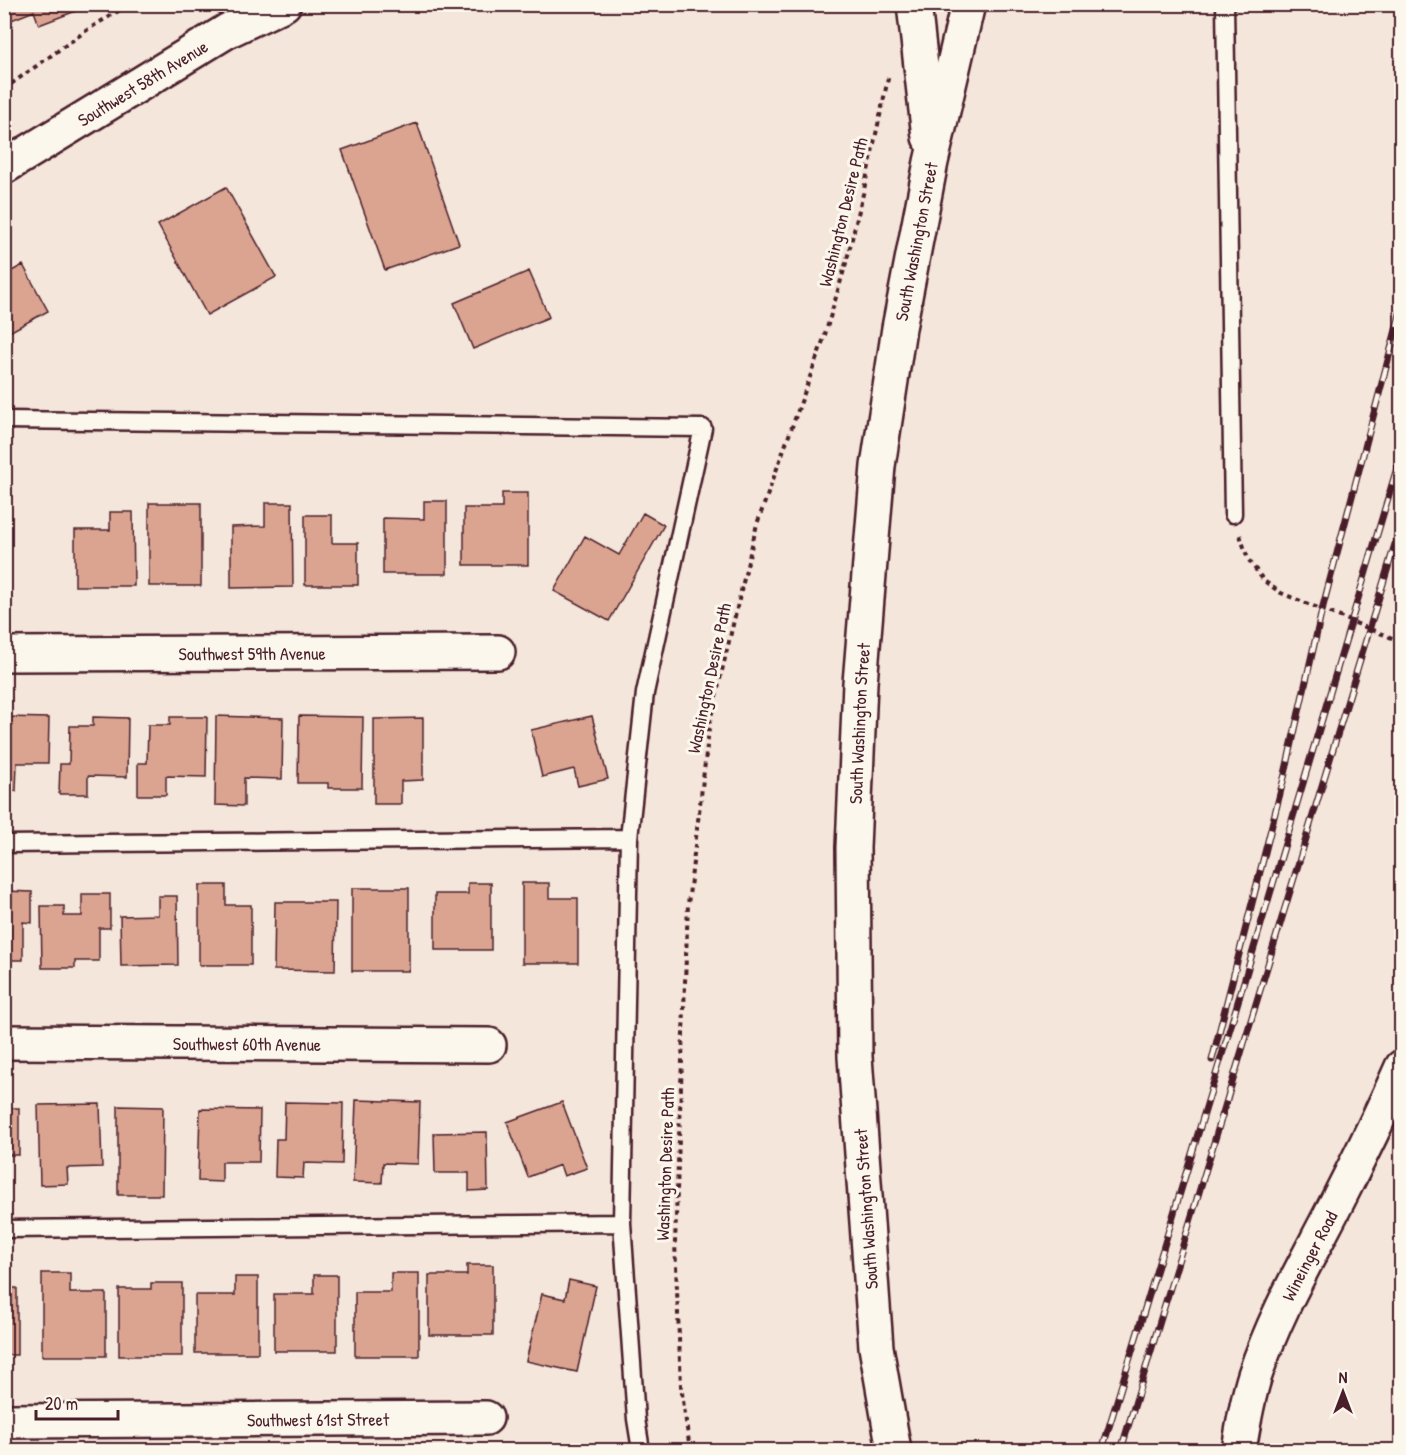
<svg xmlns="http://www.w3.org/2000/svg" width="1406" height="1455" font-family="'Patrick Hand',sans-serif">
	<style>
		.building { fill: #daa490; stroke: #4a1f2b; stroke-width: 1.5 }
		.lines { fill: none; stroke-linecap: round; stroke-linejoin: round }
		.service-casing { stroke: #4a1f2b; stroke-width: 21 }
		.minor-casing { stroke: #4a1f2b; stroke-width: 38 }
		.tertiary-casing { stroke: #4a1f2b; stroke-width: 38 }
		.secondary-casing { stroke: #4a1f2b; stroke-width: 38 }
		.path { stroke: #4a1f2b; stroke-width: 4; stroke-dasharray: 4.5 4.5; stroke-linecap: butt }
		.service { stroke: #fbf7ec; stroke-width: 16 }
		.minor { stroke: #fbf7ec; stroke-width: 33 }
		.tertiary { stroke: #fbf7ec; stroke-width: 33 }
		.secondary { stroke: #fbf7ec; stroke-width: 33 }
		.rail-casing { stroke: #4a1f2b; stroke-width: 7 }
		.rail { stroke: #fbf7ec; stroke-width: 4.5; stroke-dasharray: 14; stroke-linecap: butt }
		.labels { text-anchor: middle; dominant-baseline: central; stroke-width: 6; stroke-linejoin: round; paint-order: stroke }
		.street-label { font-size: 18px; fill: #4a1f2b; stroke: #fbf7ec }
	</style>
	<rect width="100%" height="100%" fill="#f4e6da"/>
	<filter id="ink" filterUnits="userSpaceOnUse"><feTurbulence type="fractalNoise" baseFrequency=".0167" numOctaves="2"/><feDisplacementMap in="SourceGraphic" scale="12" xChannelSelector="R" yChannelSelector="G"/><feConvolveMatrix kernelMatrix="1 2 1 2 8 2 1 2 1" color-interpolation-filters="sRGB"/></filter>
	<g filter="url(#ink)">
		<!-- building -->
		<path class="building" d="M4,4H79L81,9L39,25L34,11L4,23Z
			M417,123L459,244L385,270L342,150Z
			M226,187L276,277L207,315L158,225Z
			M23,265L48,311L4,335V275Z
			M529,271L549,317L473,349L454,303Z
			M502,493H528V565H464V508H502Z
			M424,501H447V574H383V518L424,519Z
			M149,503H201V586H149Z
			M265,503H292L293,587L231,588V527L265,526Z
			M110,512H133L134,586H75V530H110Z
			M643,513L664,525L609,621L554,591L585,536L619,555Z
			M305,515H332V543H358V585H305Z
			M216,716L283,718L282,779L244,778V806L215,805Z
			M299,716L363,717L362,788H328V783H298Z
			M592,716L608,779L578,786L574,769L542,777L531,730Z
			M4,717L49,718L48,763H17L16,791H4Z
			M93,717L128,718L127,777L88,776V794H59L60,764H69L70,726H93Z
			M170,717H207L206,777L166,776V795H138V763H147L148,725H170Z
			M423,718V780L401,781V804H374V719Z
			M468,883H491V950H435V894H468Z
			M522,883H549V898H578V963H522Z
			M199,885H226V905H251V965H199Z
			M352,888H409V971H352Z
			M4,891L32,892V923L23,922V960H4Z
			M82,894H110V928H99V961H75V968H42L41,906H64V916H82Z
			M158,896H177L178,965L121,966L120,916L158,915Z
			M275,902H336L335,971L274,970Z
			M356,1100L420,1102L418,1164L383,1163L382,1183L353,1182Z
			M285,1102L343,1103L342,1164L304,1163L303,1178L275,1177L276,1139H284Z
			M562,1102L587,1168L564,1176L560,1165L528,1177L507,1122Z
			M100,1104L102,1167L67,1168L68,1184L40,1185L38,1105Z
			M118,1106L163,1107L162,1195H118Z
			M4,1108H19V1155H4Z
			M200,1109L260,1110L259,1162H222V1182L198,1181Z
			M487,1132L488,1190L469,1191V1173H435L434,1133Z
			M467,1265H493V1335H429V1275H467Z
			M42,1273H70V1293H106V1356H42Z
			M391,1273H419V1356H355V1292H391Z
			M314,1275H337V1351H274V1294H314Z
			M235,1277H258V1353H195V1295H235Z
			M569,1280L596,1286L577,1372L526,1361L542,1294L565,1299Z
			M151,1283H182V1356H119V1289H151Z
			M4,1288H17V1355H4Z"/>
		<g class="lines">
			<!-- service casing -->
			<g class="service-casing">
				<path id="service" d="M1225,4L1233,514
					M4,420L703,428L645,693L629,838L622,1223L636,1419L641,1450
					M4,844L629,838
					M4,1229L622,1223"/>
			</g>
			<!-- minor casing -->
			<g class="minor-casing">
				<g id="minor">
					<path id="s1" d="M4,654L498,652"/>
					<path id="s2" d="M4,1042L489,1045"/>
					<path id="s3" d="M4,1421L486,1418"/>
				</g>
			</g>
			<!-- tertiary casing -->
			<g class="tertiary-casing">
				<g id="tertiary">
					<path id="s4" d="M1239,1450C1243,1425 1247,1400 1255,1375C1276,1311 1311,1254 1341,1194C1362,1153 1383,1110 1402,1067"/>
				</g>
			</g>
			<!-- secondary casing -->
			<g class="secondary-casing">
				<g id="secondary">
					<path d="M914,4L929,137"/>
					<path id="s5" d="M4,167L227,31L284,4"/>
					<path id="s6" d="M894,1450L876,1347L855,1057L853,848L860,683L878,466L899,328L931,162L968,4"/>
				</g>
			</g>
			<!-- path -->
			<path class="path" d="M4,89L90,28L130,4
				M1240,535L1248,559L1264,581L1281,593L1402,642
				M690,1450L681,1386L675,1242L688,904L710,721L757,524L824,338L846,263L863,194L889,74"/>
			<!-- service -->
			<use href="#service" class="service"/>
			<!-- minor -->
			<use href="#minor" class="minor"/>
			<!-- tertiary -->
			<use href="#tertiary" class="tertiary"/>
			<!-- secondary -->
			<use href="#secondary" class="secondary"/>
			<!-- rail casing -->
			<g class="rail-casing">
				<path id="rail" d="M1212,1060L1285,774L1322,610L1402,307
					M1102,1450L1231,1025L1402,451
					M1121,1450L1402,521"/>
			</g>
			<!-- rail -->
			<use href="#rail" class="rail"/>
		</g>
	</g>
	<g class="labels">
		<!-- street labels -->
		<g class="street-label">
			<text stroke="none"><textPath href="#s5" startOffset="162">Southwest 58th Avenue</textPath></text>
			<text transform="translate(843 212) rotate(-76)">Washington Desire Path</text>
			<text stroke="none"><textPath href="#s6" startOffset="1215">South Washington Street</textPath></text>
			<text stroke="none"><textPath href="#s1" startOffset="248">Southwest 59th Avenue</textPath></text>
			<text transform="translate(709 678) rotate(-78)">Washington Desire Path</text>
			<text stroke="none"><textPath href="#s6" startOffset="729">South Washington Street</textPath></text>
			<text stroke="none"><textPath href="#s2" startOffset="243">Southwest 60th Avenue</textPath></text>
			<text transform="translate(665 1164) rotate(-88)">Washington Desire Path</text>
			<text transform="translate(866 1209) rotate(-94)">South Washington Street</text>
			<text stroke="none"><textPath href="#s4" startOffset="208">Wineinger Road</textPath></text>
			<text stroke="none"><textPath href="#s3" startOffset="314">Southwest 61st Street</textPath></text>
		</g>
	</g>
	<!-- margin -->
	<rect width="1406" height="1455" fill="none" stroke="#fbf7ec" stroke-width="24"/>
	<rect x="12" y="12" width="1382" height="1431" fill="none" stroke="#4a1f2b" stroke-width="2" filter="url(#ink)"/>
	<!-- north arrow -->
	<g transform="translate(1343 1392)" stroke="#fbf7ec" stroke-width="4.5" paint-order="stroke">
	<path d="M0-4.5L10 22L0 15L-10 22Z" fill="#4a1f2b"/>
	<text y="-9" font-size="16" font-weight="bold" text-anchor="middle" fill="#4a1f2b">N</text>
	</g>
	<!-- scale -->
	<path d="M36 1410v9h82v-9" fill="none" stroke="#4a1f2b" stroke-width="3"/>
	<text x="45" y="1410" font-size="18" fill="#4a1f2b" stroke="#fbf7ec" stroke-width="4.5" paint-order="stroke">20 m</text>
</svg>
